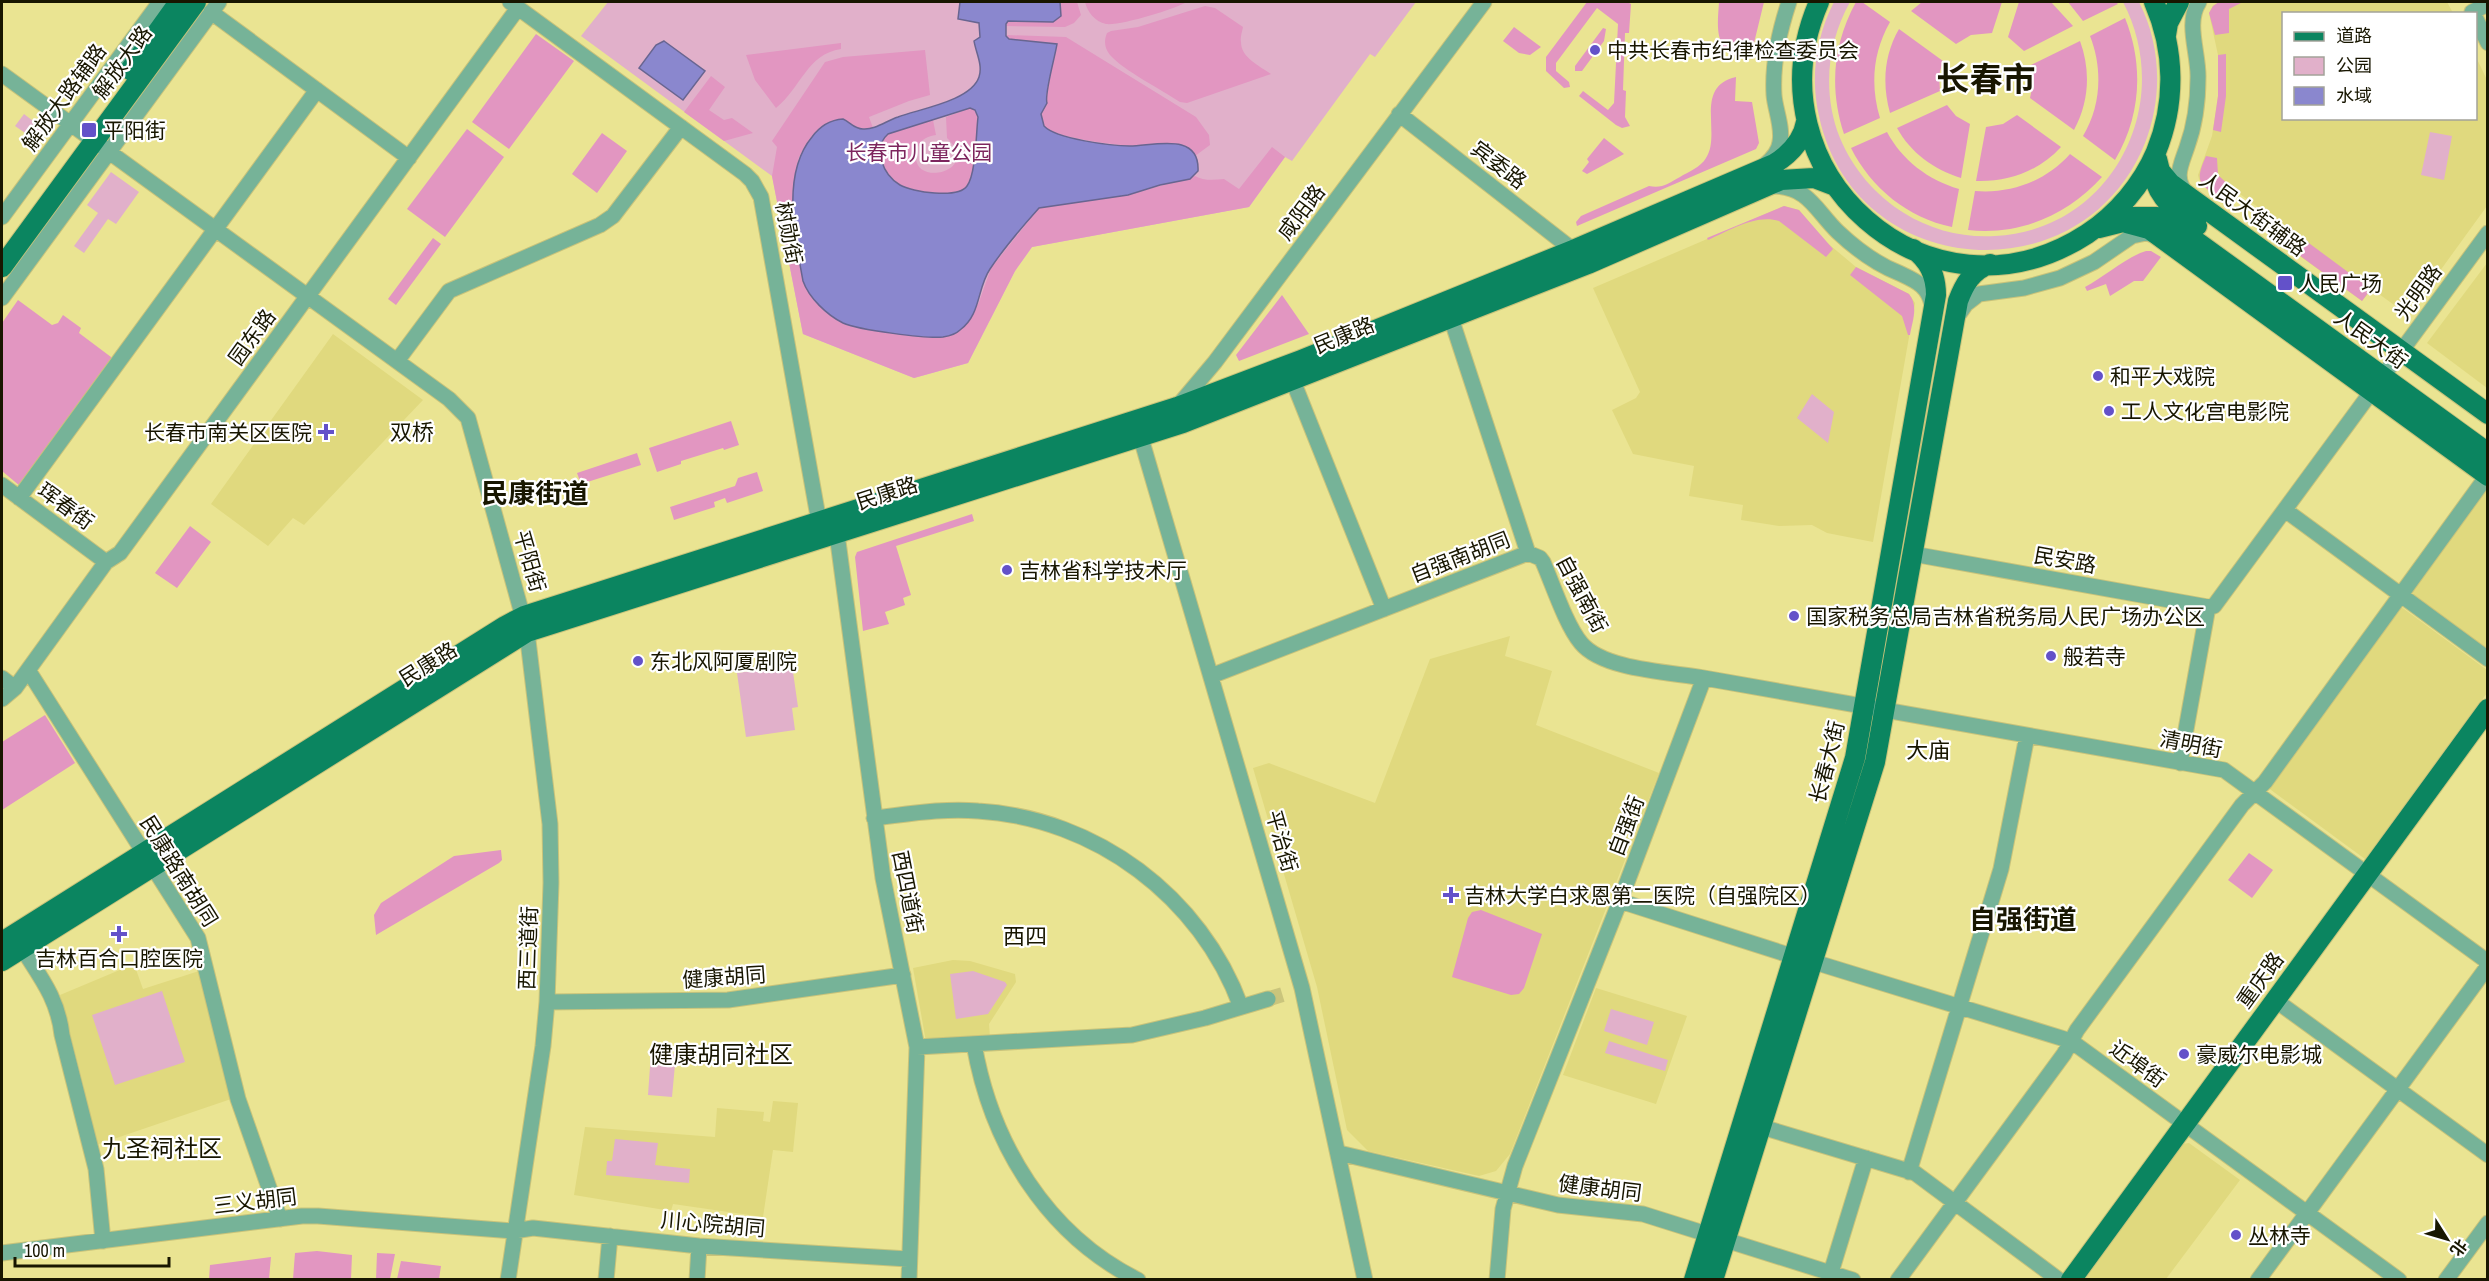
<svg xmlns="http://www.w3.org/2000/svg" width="2489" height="1281" font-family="'Archivo Narrow','Noto Sans SC',sans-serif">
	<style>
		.built { fill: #e0d97e }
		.green { fill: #e1b0ca }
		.forest { fill: #e296c1 }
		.water { fill: #8a87ce; stroke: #686590; stroke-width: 1.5; fill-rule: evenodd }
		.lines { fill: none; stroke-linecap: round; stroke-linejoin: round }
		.minor-tunnel { stroke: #cac57c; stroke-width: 15; stroke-dasharray: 15 8; stroke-linecap: butt }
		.minor-casing { stroke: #c8c37b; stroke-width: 17 }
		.major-casing { stroke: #c8c37b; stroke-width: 22 }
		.minor { stroke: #76b398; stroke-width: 15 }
		.major { stroke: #0b8560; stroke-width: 20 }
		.poi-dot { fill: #6351c9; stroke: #fff; stroke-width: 2 }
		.labels { text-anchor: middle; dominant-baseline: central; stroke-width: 4.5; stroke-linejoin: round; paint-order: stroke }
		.poi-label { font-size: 21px; fill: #181600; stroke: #fff; text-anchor: start }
		.street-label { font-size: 21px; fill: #181600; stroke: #fff }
		.park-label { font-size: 21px; fill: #7d265e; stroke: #fff }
		.neighbourhood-label { font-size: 22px; fill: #181600; stroke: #fff }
		.quarter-label { font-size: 24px; fill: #181600; stroke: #fff }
		.district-label { font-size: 27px; font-weight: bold; fill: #181600; stroke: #fff }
		.town-label { font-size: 33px; font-weight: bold; fill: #181600; stroke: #fff }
	</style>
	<rect width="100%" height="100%" fill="#eae492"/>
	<!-- built -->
	<path class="built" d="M2219,2H2447L2453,13L2284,14V118H2476V57L2487,80V206L2408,315L2372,289L2362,301L2261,228L2270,216L2233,189L2224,201L2204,186L2199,179L2198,175L2212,136L2218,96V55L2209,13L2213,6Z
		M1784,206L1799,210L1825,241L1856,267L1909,294L1915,303L1873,542L1827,533L1812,525L1779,526L1741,520L1743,505L1689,496L1694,466L1633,454L1612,410L1636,398L1640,392L1593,288Z
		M2487,263V388L2427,343Z
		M333,334L423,400L304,525L293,518L268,546L211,504Z
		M2487,487V654L2408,595Z
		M2400,606L2487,670V693L2365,859L2267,787Z
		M1510,636L1505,656L1552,671L1536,725L1659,773L1510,1154L1496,1171L1479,1176L1368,1151L1347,1130L1317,987L1253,768L1269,763L1375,803L1430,659Z
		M953,960L970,961L1015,974L1016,982L989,1024L990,1038L926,1042L913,968Z
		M134,964L143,989L199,971L234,1098L96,1145L82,1088L84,1087L60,995Z
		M1596,988L1687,1016L1656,1104L1563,1075Z
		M773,1101L798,1103L793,1152L773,1150L763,1217L673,1204L671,1211L574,1195L585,1127L715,1137L717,1108L764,1112L763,1121L770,1122Z
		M2189,1143L2240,1180L2166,1279L2082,1280L2182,1144Z"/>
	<!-- green -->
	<path class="green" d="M608,2H1416L1375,57L1370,54L1292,161L1285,157L1249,207L1032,247L1015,271L968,363L914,378L803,334L772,176L581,36Z
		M1834,2H1850C1827,43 1822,93 1840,138C1853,169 1875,195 1904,213C1931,230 1963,238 1995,236C2113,230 2176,103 2123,2H2139C2161,45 2163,97 2145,143C2083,298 1854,281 1819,116C1810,78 1816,37 1834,2Z
		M24,114L46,131L38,142L15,126Z
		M2430,132L2452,136L2444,180L2421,175Z
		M111,172L139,192L116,224L108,219L84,253L74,246L98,213L87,205Z
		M1812,394L1834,412L1828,443L1797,418Z
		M792,665L798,707L792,708L795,730L746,737L737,673Z
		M973,971L1005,982L1007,985L988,1014L956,1019L950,974Z
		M162,991L185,1062L115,1085L92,1015Z
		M1611,1009L1654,1022L1647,1045L1604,1031Z
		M1609,1041L1668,1060L1665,1071L1605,1053Z
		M651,1053L676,1054L672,1097L648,1095Z
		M615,1139L658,1143L655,1165L690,1169L689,1183L606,1175L607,1161H612Z"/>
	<!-- forest -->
	<path class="forest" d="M1060,2H1077L1081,15L1074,23L1065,27L1006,26L1008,21L1053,22L1061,9Z
		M1085,2H1187C1175,9 1120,26 1106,24C1095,22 1087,11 1085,2Z
		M1587,2H1627L1631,4L1629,33H1625L1623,90L1626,91L1625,117L1630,126L1622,128L1616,125L1579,96L1583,91L1608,110L1614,103L1618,24L1597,8L1556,63V71L1569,82L1570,87L1564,88L1546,71V57Z
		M1719,2H1764L1754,43L1738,42L1737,56C1713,47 1718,22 1719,2Z
		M1856,2H1862L1890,22C1873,52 1870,85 1880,118L1844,134C1829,88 1833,44 1856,2Z
		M1922,2H2002L1992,33L1971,35L1956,44L1911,11Z
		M2019,2H2051L2073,26L2024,51L2008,37Z
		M2068,2H2116L2118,4L2083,21Z
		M2219,2H2243L2229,9V33L2215,35L2209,13L2213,6Z
		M1205,6L1215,8L1243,27C1242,32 1240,38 1241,42C1241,58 1260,66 1271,74L1187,103L1180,102C1162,90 1123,70 1110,55C1104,48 1104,40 1107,33L1111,31L1138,27Z
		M2125,18C2144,65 2141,116 2115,160L2083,136C2101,106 2103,69 2090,36Z
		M1514,27L1541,47L1530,55L1519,53L1503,41Z
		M1603,28L1606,29L1604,41L1582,71H1575V66Z
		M1899,29L1943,61L1939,75L1940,91L1890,113C1882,84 1884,55 1899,29Z
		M536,34L574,61L509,149L472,122Z
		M1006,35L1066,37L1196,117L1209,135L1210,145L1195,156L1192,152C1145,146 1097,146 1052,132L1044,126L1041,114L1046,103C1044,96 1055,56 1057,44L1009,39Z
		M2080,41C2091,71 2089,102 2074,130L2030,98L2033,83L2031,65Z
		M841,43V49C807,54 801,88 776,108L755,80L746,55Z
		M925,50L930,95L909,101L869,117L873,128L860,129L843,119L804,148L799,157L794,180V223L798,246L861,328L915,335H950L959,331L968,322L979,302L991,268L1039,208L1128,195L1195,176C1203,181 1214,180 1224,179L1239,189L1272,147L1285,157L1249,207L1032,247L1015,271L968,363L914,378L803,334L772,176L777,147L772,141L825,62L843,57Z
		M2226,54V96L2221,132L2213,130L2218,96V55Z
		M711,76L725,87L709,110L724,120L732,118L753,133L724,141L684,112Z
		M1736,77L1735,101L1752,102L1759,143L1756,149L1577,226L1576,222L1581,216L1649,186C1662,189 1669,183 1680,177C1688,172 1701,167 1706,158C1722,134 1693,87 1736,77Z
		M1947,105L1956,116L1970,124L1961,178C1933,169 1911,153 1897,128Z
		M970,108L975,110L978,117C976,134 976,174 967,186C957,199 908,192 896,182C887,175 881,161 879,150C882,127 915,125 933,120L936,135C928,136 921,139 918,147C902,190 985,174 947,138L946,117Z
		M2017,115L2061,147C2039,171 2009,182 1976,181L1986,127L2003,124Z
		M467,129L504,157L445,237L407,209Z
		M1887,132C1902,160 1928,180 1959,189L1952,227C1908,218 1871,188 1851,148Z
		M602,133L627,151L597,193L572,174Z
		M1604,138L1624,154L1587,174L1582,171L1589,162L1587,159Z
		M2070,154L2102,177C2068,215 2019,236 1968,230L1975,191C2011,194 2046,181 2070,154Z
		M2206,156L2217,158L2218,175L2233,189L2224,201C2201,184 2193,185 2206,156Z
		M1784,206L1799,210L1833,249L1826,257L1779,221C1755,214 1729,231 1708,240L1707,238Z
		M433,238L441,244L396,305L388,299Z
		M2302,238L2371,289L2362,301L2292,250Z
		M2146,251H2151L2161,257L2143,281H2134L2110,296L2106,284L2087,291L2085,287C2104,277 2128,256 2146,251Z
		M1856,267L1909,294C1919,306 1912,322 1910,335H1908L1902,316L1850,275Z
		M1282,295L1309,334L1239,361L1236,355Z
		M18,300L52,325L58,323L63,315L81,328L79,333L111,357V361L20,486L2,471V323Z
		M731,421L739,445L724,450L723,448L681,461V464L657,472L649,448Z
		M637,453L641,465L581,484L577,473Z
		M757,472L763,491L727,503L725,498L714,502L715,507L674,520L670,507L735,486L738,478Z
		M972,514L974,521L896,546L911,595L903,598L905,605L885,612L889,624L863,631L855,557L857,552Z
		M190,526L211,542L177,588L155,573Z
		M45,715L75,763L2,810V742Z
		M501,850L502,860L499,863L376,935L374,915L381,903L454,856Z
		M2249,853L2273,870L2252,898L2228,880Z
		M1481,910L1542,934L1524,988L1519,994L1511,995L1452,977L1468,918L1472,912Z
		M317,1251L352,1255L351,1279H293L295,1253Z
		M377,1253L395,1254L390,1279H376Z
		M271,1257L269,1279H209L210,1265Z
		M401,1261L441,1266L439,1279H397Z"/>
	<!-- water -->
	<path class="water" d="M960,2H1060L1061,16L1053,22L1008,21L1006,24V36L1009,39L1057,44C1055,57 1044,95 1047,103L1041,114L1044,126C1056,139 1112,146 1130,146C1153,146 1200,131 1198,171L1190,179L1160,185L1128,195L1039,208C1022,227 1004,248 990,269C977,288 981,315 960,330C956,334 949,336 943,337C928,339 858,330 843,323C827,315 809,298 803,281C795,237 781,174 812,137C820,126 829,120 843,119C850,122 854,129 863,129C875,130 886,121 898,117C919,109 971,101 979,77C983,65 976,53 974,41L980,37L979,23L958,19ZM970,108L975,110L978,117C976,134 976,174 967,186C958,199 912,192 900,185C883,175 872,148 888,134Z
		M664,41L705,71L683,100L639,68L656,45Z"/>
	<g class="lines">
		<!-- minor-tunnel -->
		<path class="minor-tunnel" d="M1268,999L1288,993"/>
		<!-- minor casing -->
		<g class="minor-casing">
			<path id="minor" d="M510,2L745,174L752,181L761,197L819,522L837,534L883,878L917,1047L909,1280
				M211,12L409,158
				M2472,12L2488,4
				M2476,19L2488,43
				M2,74L449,399L468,418L527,632L550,824L551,883L547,1002L543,1046L508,1280
				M1399,114L1573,250
				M1765,165C1772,159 1779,151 1780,142C1783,127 1775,109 1774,95C1772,62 1779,32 1789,2
				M1774,186C1809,187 1816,211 1838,232C1856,249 1876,264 1899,273C1916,281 1929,286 1932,306
				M2187,194C2173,178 2181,165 2187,147C2195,125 2198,102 2198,78C2199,54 2185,23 2199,2
				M2,217L160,2
				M2,298L219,2
				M1957,317L1966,304L1979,294L2024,288L2060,278L2094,262L2132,236L2146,233L2154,235
				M1451,318L1528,553
				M397,361L449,291L600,225L613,216L681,127
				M1293,381L1384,609
				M1178,406L1215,362L1484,2
				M1138,428L1302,988L1365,1280
				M2,485L106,562
				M19,498L317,90
				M2285,510L2488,659
				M1528,553L1540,558L1543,562C1553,585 1566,625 1581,643C1603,670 1670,672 1704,678
				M1913,554L2208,607L2214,606L2488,233
				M28,670L198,938L238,1099L280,1219
				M1211,676L1528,553
				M2,678L15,688
				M2,699L15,688L106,562L120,553L518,8
				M2180,763L2208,607
				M874,818C909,814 943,808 978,811C1096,818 1201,897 1241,1007
				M1620,901L1795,957
				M22,948C41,978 58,999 62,1035L96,1169L103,1241
				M1814,962L2071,1041L2399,1280
				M2275,1000L2488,1155
				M547,1002L728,1000L903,975
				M974,1044C991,1143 1046,1234 1138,1280
				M917,1047L1132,1035L1205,1018L1268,999
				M1762,1127L1915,1173L2059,1280
				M1339,1153L1558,1205L1643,1214L1853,1280
				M1909,1172L2001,869L2027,736
				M2,1253L302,1216H318L514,1231L533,1228L699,1246L908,1259
				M1829,1279L1866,1158
				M606,1280L610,1236
				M697,1280L699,1246
				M1497,1280L1503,1209L1515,1166L1620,901L1704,678L2224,770L2488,962
				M1898,1280L2064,1054L2077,1030L2242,805L2265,782L2487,476
				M2258,1280L2488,966
				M2446,1280L2488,1223"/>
		</g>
		<!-- major casing -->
		<g class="major-casing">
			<path id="major" d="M1819,2C1745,172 1930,336 2087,234C2117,214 2142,185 2156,152C2176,103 2175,50 2154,2
				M2166,35L2168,23L2179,2
				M130,70L179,2
				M2154,157C2148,191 2172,208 2197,226
				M2157,159L2160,171L2170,183L2488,414
				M2130,217H2157L2171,223L2488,453
				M2099,228L2123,222L2149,229L2488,476
				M2,267L196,2
				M2,942L505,626L524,616L1177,407L1301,360L1573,250L1774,164C1790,154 1803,140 1806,122
				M2,961L527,632L1183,423L1588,264L1781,180L1814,178L1835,186
				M1694,1280L1855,758L1936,295C1936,275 1929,260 1913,249
				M1713,1280L1875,762L1958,301C1964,285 1972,270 1990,264
				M2071,1280L2488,709"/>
		</g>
		<!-- minor -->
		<use href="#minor" class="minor"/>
		<!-- major -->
		<use href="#major" class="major"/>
	</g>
	<!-- markers -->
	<g class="poi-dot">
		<circle cx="1595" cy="50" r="6"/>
		<rect x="81" y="122" width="16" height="16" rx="3"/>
		<rect x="2277" y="275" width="16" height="16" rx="3"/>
		<circle cx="2098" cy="376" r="6"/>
		<circle cx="2109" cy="411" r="6"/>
		<path d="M323 423h6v6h6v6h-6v6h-6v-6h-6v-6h6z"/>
		<circle cx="1007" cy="570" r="6"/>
		<circle cx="1794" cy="616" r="6"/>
		<circle cx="2051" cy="656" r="6"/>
		<circle cx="638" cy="661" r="6"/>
		<path d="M1448 886h6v6h6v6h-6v6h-6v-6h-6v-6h6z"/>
		<path d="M116 925h6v6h6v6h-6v6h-6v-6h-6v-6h6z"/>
		<circle cx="2184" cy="1054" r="6"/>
		<circle cx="2236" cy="1235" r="6"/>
	</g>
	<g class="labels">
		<!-- poi labels -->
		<g class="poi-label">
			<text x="1607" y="50">中共长春市纪律检查委员会</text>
			<text x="103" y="130">平阳街</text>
			<text x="2298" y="283">人民广场</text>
			<text x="2110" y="376">和平大戏院</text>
			<text x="2121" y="411">工人文化宫电影院</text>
			<text x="312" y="432" text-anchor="end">长春市南关区医院</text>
			<text x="1019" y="570">吉林省科学技术厅</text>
			<text x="1806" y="616">国家税务总局吉林省税务局人民广场办公区</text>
			<text x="2063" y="656">般若寺</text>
			<text x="650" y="661">东北风阿厦剧院</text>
			<text x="1464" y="895">吉林大学白求恩第二医院（自强院区）</text>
			<text x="119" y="958" text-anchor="middle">吉林百合口腔医院</text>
			<text x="2196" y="1054">豪威尔电影城</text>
			<text x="2248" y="1235">丛林寺</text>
		</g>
		<!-- street labels -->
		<g class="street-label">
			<text transform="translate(122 62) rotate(-54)">解放大路</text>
			<text transform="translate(64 97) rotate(-54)">解放大路辅路</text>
			<text transform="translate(1499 165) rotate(38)">宾委路</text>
			<text transform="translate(1301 212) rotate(-53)">咸阳路</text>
			<text transform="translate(2253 214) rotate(36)">人民大街辅路</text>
			<text transform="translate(789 233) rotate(79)">树勋街</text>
			<text transform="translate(2418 292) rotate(-54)">光明路</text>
			<text transform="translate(1344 335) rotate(-22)">民康路</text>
			<text transform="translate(252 337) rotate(-54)">园东路</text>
			<text transform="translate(2371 339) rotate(36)">人民大街</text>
			<text transform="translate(887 493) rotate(-18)">民康路</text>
			<text transform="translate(66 506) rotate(36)">珲春街</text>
			<text transform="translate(1460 557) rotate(-21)">自强南胡同</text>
			<text transform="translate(2065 560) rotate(10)">民安路</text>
			<text transform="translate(530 561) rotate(74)">平阳街</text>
			<text transform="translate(1582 594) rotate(62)">自强南街</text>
			<text transform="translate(428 664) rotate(-32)">民康路</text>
			<text transform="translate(2191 744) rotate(11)">清明街</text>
			<text transform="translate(1827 762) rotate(-76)">长春大街</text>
			<text transform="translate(1626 826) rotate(-69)">自强街</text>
			<text transform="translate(1282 841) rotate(74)">平治街</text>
			<text transform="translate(179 871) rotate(58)">民康路南胡同</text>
			<text transform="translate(908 892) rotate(79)">西四道街</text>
			<text transform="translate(528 948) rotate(-88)">西三道街</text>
			<text transform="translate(724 977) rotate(-4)">健康胡同</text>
			<text transform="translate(2260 980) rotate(-54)">重庆路</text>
			<text transform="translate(2138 1064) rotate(36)">近埠街</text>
			<text transform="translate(1600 1188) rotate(7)">健康胡同</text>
			<text transform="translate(255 1201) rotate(-7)">三义胡同</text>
			<text transform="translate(713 1224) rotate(5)">川心院胡同</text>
		</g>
		<!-- park labels -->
		<g class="park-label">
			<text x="919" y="152">长春市儿童公园</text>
		</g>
		<!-- neighbourhood labels -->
		<g class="neighbourhood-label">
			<text x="412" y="432">双桥</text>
			<text x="1928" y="750">大庙</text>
			<text x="1025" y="936">西四</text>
		</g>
		<!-- quarter labels -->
		<g class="quarter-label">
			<text x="721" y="1054">健康胡同社区</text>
			<text x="162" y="1148">九圣祠社区</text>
		</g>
		<!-- district labels -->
		<g class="district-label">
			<text x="535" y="493">民康街道</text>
			<text x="2023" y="919">自强街道</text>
		</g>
		<!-- town labels -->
		<g class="town-label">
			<text x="1986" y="79">长春市</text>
		</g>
	</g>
	<!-- border -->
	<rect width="2489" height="1281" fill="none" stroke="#181600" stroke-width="6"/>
	<!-- legend -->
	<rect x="2282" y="12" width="195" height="108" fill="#ffffff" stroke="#a3a299" stroke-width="1.5"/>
	<rect x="2294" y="32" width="30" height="9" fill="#0b8560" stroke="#a3a299" stroke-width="1.5"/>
	<text x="2336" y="42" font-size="18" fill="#181600">道路</text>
	<rect x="2294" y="57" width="30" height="18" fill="#e1b0ca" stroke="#a3a299" stroke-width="1.5"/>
	<text x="2336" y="72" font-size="18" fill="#181600">公园</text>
	<rect x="2294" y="87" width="30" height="18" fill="#8a87ce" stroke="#a3a299" stroke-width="1.5"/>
	<text x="2336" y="102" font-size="18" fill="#181600">水域</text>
	<!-- north arrow -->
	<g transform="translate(2447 1239) rotate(127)" stroke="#ffffff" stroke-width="4.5" paint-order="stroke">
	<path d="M0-4.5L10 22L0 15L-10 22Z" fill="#181600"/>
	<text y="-9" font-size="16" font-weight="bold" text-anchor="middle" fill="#181600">北</text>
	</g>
	<!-- scale -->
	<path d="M15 1257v9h154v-9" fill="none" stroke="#181600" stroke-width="3"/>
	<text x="24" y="1257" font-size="18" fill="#181600" stroke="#ffffff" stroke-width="4.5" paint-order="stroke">100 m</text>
</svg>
